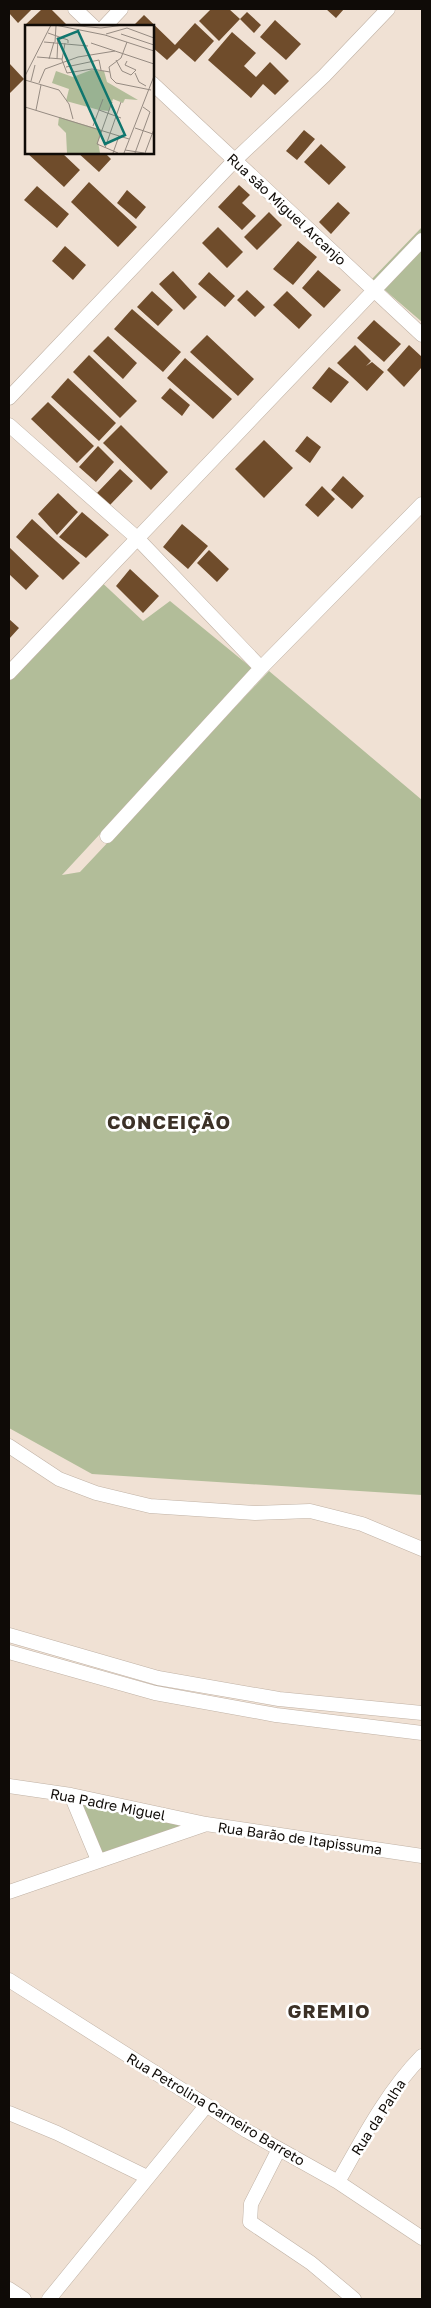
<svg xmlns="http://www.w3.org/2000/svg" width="431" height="2308" font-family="'Golos Text',sans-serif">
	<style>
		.green { fill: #b2bd99 }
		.building { fill: #6f4c2b }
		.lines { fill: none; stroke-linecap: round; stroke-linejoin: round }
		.minor-casing { stroke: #c0b2a5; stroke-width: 15 }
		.minor { stroke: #fff; stroke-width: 14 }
		.labels { text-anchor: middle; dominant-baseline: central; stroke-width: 5; stroke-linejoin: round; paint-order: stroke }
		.street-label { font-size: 14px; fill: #0f0b07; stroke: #fff }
		.district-label { font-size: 19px; font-weight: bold; letter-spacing: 1px; fill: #3c3127; stroke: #fff }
		.inset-road { fill: none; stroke: #968b82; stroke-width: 1 }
		.view { fill: #0f766e; fill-opacity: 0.15; stroke: #0f766e; stroke-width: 2.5 }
		.inset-edge { fill: none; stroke: #0f0b07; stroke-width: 2.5 }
	</style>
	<rect width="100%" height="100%" fill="#f0e1d4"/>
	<!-- green -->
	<path class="green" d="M422,227V322L372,279Z
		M96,577L143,621L170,601L253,669L62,875L80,872L269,671L422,800V1495L92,1474L9,1428V665Z
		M76,1799L199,1822L91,1869Z"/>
	<!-- building -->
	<path class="building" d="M9,9H32L18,23L9,13Z
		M42,9H51L66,24L64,26H26V29L24,26Z
		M211,9H229L240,19L219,41L199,21Z
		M326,9H344L336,18Z
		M247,12L261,25L254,33L240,19Z
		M144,15L175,45L195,23L214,41L195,62L179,48L167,60L152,47V26H133Z
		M275,20L301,44L286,60L260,37Z
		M232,32L256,53L244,66L256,77L270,62L289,81L275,95L263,84L251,98L208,60Z
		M9,63L24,79L9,94Z
		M304,130L315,139L297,160L286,151Z
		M321,144L346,167L329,185L304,162Z
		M26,152H61L80,170L64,187Z
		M77,152H104L111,159L99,172Z
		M89,182L137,227L118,247L71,202Z
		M239,185L250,195L242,203L256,216L242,230L218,207Z
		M37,186L69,214L57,228L24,200Z
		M127,190L146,207L136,219L117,203Z
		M338,202L350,213L331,234L319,222Z
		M269,212L282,225L257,250L244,237Z
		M218,227L243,252L227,268L202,243Z
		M298,241L317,257L293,285L273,269Z
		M65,246L86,265L73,280L52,261Z
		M318,270L341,290L324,308L302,288Z
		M173,271L197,297L184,310L159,284Z
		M209,272L235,296L225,307L198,284Z
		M247,290L265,307L255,317L237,300Z
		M152,291L173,310L158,326L137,307Z
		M287,291L312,315L299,329L273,305Z
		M132,309L181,352L163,372L114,329Z
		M374,320L401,344L384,362L357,338Z
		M207,335L254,379L238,396L190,352Z
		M108,336L137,363L123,379L93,351Z
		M355,345L371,361L366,366L372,362L384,372L367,391L337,363Z
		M409,345L422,357V367L404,387L387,370Z
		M89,355L137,401L120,418L73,372Z
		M185,358L232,399L213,419L167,378Z
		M329,367L349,382L331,403L312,388Z
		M68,378L116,423L99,441L51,397Z
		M170,388L190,405L182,416L161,398Z
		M48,402L94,446L77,463L31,419Z
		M121,425L168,472L151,490L103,443Z
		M307,436L321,447L310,463L295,451Z
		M264,440L293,468L264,498L235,469Z
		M98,446L114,462L96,482L79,467Z
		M120,469L133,481L110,505L97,493Z
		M343,476L364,496L352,509L331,490Z
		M322,486L335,499L318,517L305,505Z
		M58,493L78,512L57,535L38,514Z
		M82,512L109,535L86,558L59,537Z
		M32,519L80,563L63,580L16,537Z
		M182,524L208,546L188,569L163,547Z
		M9,547L39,576L26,590L9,574Z
		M209,550L229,569L217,582L197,563Z
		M130,569L159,596L143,613L116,586Z
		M9,619L19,628L9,639Z"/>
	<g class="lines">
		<!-- minor casing -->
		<g class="minor-casing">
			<path id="minor" d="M75,9L93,26
				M105,26L121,9
				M152,83L422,335
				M9,398L234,161L324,76L388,9
				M9,425L137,538L261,668
				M9,673L422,240
				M107,836L261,668L422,504
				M9,1446L59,1479L96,1493L150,1506L255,1513L310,1511L362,1524L422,1549
				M9,1635L158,1678L279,1699L422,1713
				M9,1652L155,1693L276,1715L422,1733
				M9,1786L71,1795L206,1824L422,1856
				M71,1795L98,1860
				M9,1892L204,1825
				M9,1980L247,2131L338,2182L422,2238
				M9,2113L57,2133L147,2177
				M279,2149L251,2204L250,2222L311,2263L354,2299
				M338,2182C363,2138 386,2093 422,2056
				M9,2289L24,2299
				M49,2299L206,2106"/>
		</g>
		<!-- minor -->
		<use href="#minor" class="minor"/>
	</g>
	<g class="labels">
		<!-- street labels -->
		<g class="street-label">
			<text transform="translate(287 209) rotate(43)">Rua são Miguel Arcanjo</text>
			<text transform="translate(108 1804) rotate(11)">Rua Padre Miguel</text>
			<text transform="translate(300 1838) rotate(8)">Rua Barão de Itapissuma</text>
			<text transform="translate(216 2109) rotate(31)">Rua Petrolina Carneiro Barreto</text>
			<text transform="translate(378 2117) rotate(-57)">Rua da Palha</text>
		</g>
		<!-- district labels -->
		<g class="district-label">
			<text x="169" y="1121">CONCEIÇÃO</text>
			<text x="329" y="2010">GREMIO</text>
		</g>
	</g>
	<!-- overview -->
	<g transform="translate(25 25)">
		<rect width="129" height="129" fill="#f0e1d4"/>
		<path d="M66,45L79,46L82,57L113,75L100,74L98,78L88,74L84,86L74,85L41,76L44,64L27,58L31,46L48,52ZM34,92L77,105L73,117L75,128H42L41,108L33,100Z" fill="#b2bd99"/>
		<path class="inset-road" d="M30,0L80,10L129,26M43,0L76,3L99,0M23,8L43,15V18M81,9L102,3L129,13M96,9L129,20M19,17L63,21M30,17L31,1M102,17L96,33L84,42L86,53L91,58L126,65M40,18L37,35L42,48L67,44L85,47M66,18L129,39M12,32L37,34M24,34L29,17M32,34L33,12M91,35L97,46L106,50L111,45M102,36L100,40L111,45M41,42L74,35L76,45M110,48L114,57L121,61M0,51L26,0M0,55L34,65L44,79L48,94M6,56L10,40M14,58L20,44L53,32L90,26M87,77L72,119L93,128M0,82L104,114M11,85L16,60M74,85L96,93M68,101L78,74M110,103L128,109M80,123L96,77M100,125L119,128M88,128L94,111M99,128L129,51M110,128L125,87L118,82M120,128L129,104"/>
		<path class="view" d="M53,6L100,110L80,119L33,14Z"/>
		<rect width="129" height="129" class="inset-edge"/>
	</g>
	<!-- border -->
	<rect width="431" height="2308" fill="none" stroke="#0f0b07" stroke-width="20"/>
</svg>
